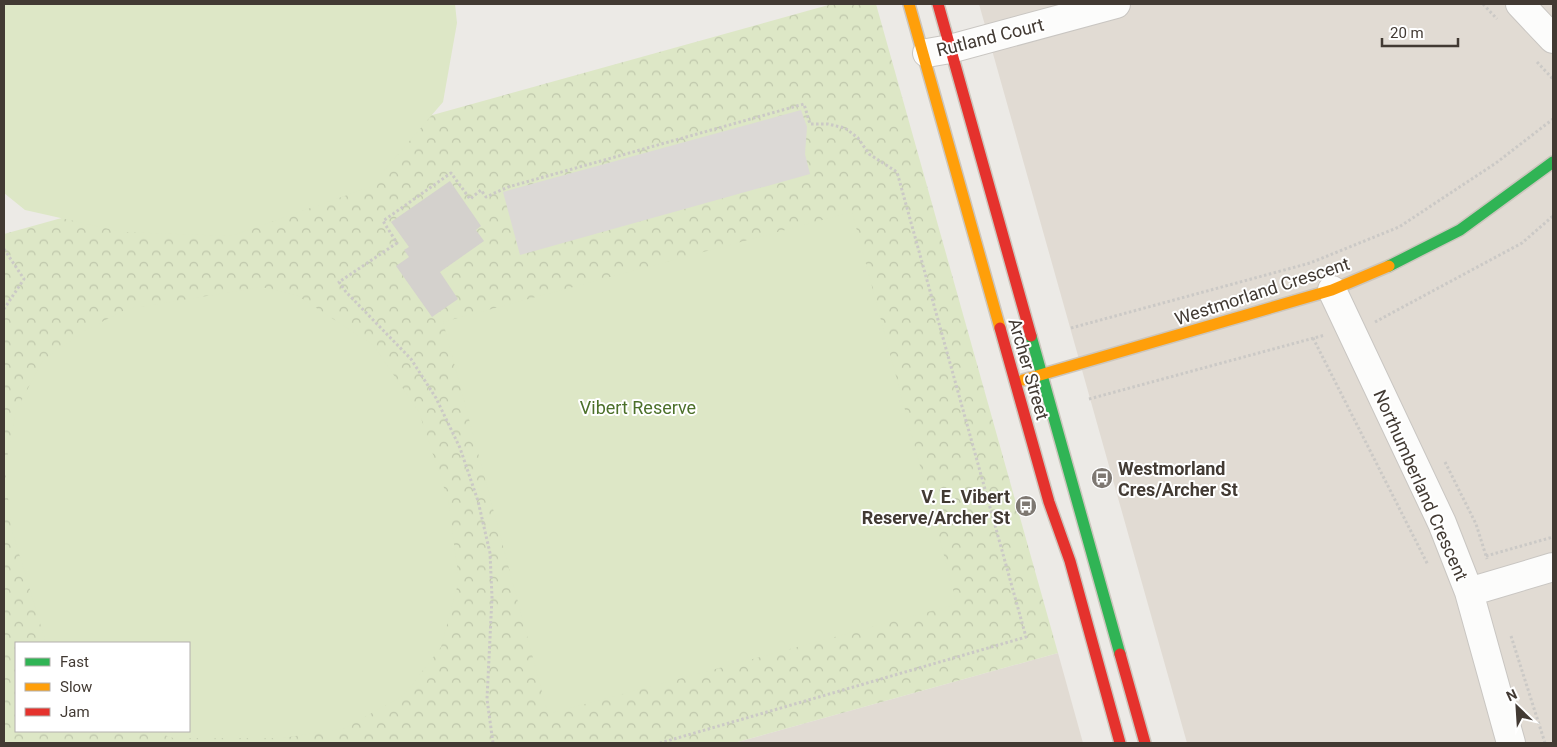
<svg xmlns="http://www.w3.org/2000/svg" width="1557" height="747" font-family="Roboto,sans-serif">
	<style>
		.residential { fill: #e1dbd3 }
		.park { fill: url(#park-crowns); fill-rule: evenodd }
		.pitch { fill: #dde7c6 }
		.parking { fill: #dcd9d6 }
		.building { fill: #d4d1cd }
		.lines { fill: none; stroke-linecap: round; stroke-linejoin: round }
		.street-casing { stroke: #c9c6c2; stroke-width: 30 }
		.fast-casing { stroke: #ccc6bd; stroke-width: 14 }
		.slow-casing { stroke: #ccc6bd; stroke-width: 14 }
		.jam-casing { stroke: #ccc6bd; stroke-width: 14 }
		.path { stroke: #cbc9c6; stroke-width: 3; stroke-dasharray: 2.5 2.5; stroke-linecap: butt }
		.street { stroke: #fcfcfb; stroke-width: 28 }
		.fast { stroke: #30b455; stroke-width: 11 }
		.slow { stroke: #ff9f0a; stroke-width: 11 }
		.jam { stroke: #e5322d; stroke-width: 11 }
		.labels { text-anchor: middle; dominant-baseline: central; stroke-width: 4; stroke-linejoin: round; paint-order: stroke }
		.street-label { font-size: 18px; fill: #423a33; stroke: #fff }
		.park-label { font-size: 18px; fill: #4c702a; stroke: #fff }
		.poi-label { font-size: 18px; font-weight: bold; fill: #423a33; stroke: #fff; text-anchor: start }
	</style>
	<defs>
		<pattern id="park-crowns" width="20" height="18" patternUnits="userSpaceOnUse" patternTransform="scale(1.25)"><rect width="20" height="18" fill="#dde7c6"/><path d="M2 6a3 3 0 1 1 6 0M12 15a3 3 0 1 1 6 0" fill="none" stroke="#bfc7ab"/></pattern>
	</defs>
	<rect width="100%" height="100%" fill="#eceae6"/>
	<!-- residential -->
	<path class="residential" d="M979,4H1553V743H1187Z
		M1058,653L1083,743H734Z"/>
	<!-- park -->
	<path class="park" d="M832,4H876L1058,653L734,743H4V234ZM16,643H189V731H16Z"/>
	<!-- pitch -->
	<path class="pitch" d="M4,4H455L457,23L443,102L370,187L231,236L123,232L25,210L4,193Z
		M852,212L957,604L548,714L443,322Z
		M262,287L298,296L373,345L419,412L448,500L459,580L441,647L404,695L345,728L283,738H173L153,731H189V643H46L11,527L5,468L16,411L43,360L86,330L127,309Z"/>
	<!-- parking -->
	<path class="parking" d="M801,110L807,127L805,154L810,174L520,255L503,192Z"/>
	<!-- building -->
	<path class="building" d="M450,181L481,226L476,230L484,241L440,272L458,299L432,317L396,266L409,257L404,250L409,247L391,222Z"/>
	<g class="lines">
		<!-- street casing -->
		<g class="street-casing">
			<path id="street" d="M1520,4L1553,39
				M927,53L950,49L1116,4
				M1332,290L1442,523L1469,592L1511,743
				M1469,592L1553,567"/>
		</g>
		<!-- fast casing -->
		<g class="fast-casing">
			<path id="fast" d="M1389,266L1460,230L1553,162
				M1031,336L1120,654"/>
		</g>
		<!-- slow casing -->
		<g class="slow-casing">
			<path id="slow" d="M909,4L1000,328
				M1023,380L1332,290L1389,266"/>
		</g>
		<!-- jam casing -->
		<g class="jam-casing">
			<path id="jam" d="M938,4L1031,336
				M1000,328L1049,502L1070,561L1120,743
				M1120,654L1145,743"/>
		</g>
		<!-- path -->
		<path class="path" d="M1483,4L1497,19
			M1537,62L1553,79
			M4,249L24,279L4,309
			M1375,322L1522,243L1553,216
			M1071,328L1310,263L1399,227L1496,163L1553,119
			M1313,338L1428,565
			M1089,399L1325,335
			M1445,462L1476,524L1487,559
			M1486,556L1553,537
			M1511,636L1545,743
			M493,743L487,699L492,597L490,553L478,501L460,448L436,398L411,359L346,292L339,282L397,243L383,221L451,173L470,199L481,190L486,197L508,187L804,104L810,124H828L845,128L858,138L869,154L897,172L1026,637L660,743"/>
		<!-- street -->
		<use href="#street" class="street"/>
		<!-- fast -->
		<use href="#fast" class="fast"/>
		<!-- slow -->
		<use href="#slow" class="slow"/>
		<!-- jam -->
		<use href="#jam" class="jam"/>
	</g>
	<!-- icons -->
	<defs>
		<g id="bus-disc" transform="scale(1.125)"><circle r="9.5" fill="#7e7872" stroke="#fff"/><path d="M-5-6H5V4H4V6H2V4H-2V6H-4V4H-5ZM-3.5-4V0h7V-4ZM-3.5 1.2v1.5H-2V1.2ZM2 1.2v1.5H3.5V1.2Z" fill="#fff"/></g>
	</defs>
	<g fill-rule="evenodd">
		<use href="#bus-disc" x="1102" y="478"/>
		<use href="#bus-disc" x="1026" y="506"/>
	</g>
	<g class="labels">
		<!-- street labels -->
		<g class="street-label">
			<text transform="translate(990 37) rotate(-14)">Rutland Court</text>
			<text transform="translate(1262 291) rotate(-18)">Westmorland Crescent</text>
			<text transform="translate(1029 369) rotate(74)">Archer Street</text>
			<text transform="translate(1421 485) rotate(66)">Northumberland Crescent</text>
		</g>
		<!-- park labels -->
		<g class="park-label">
			<text x="638" y="407">Vibert Reserve</text>
		</g>
		<!-- poi labels -->
		<g class="poi-label">
			<text x="1118" y="468">Westmorland<tspan x="1118" dy="21">Cres/Archer St</tspan></text>
			<text x="1010" y="496" text-anchor="end">V. E. Vibert<tspan x="1010" dy="21">Reserve/Archer St</tspan></text>
		</g>
	</g>
	<!-- border -->
	<rect width="1557" height="747" fill="none" stroke="#423a33" stroke-width="10"/>
	<!-- legend -->
	<rect x="15" y="642" width="175" height="90" fill="#ffffff" stroke="#b3b0ad"/>
	<rect x="25" y="658" width="25" height="8" fill="#30b455" stroke="#b3b0ad"/>
	<text x="60" y="667" font-size="15" fill="#423a33">Fast</text>
	<rect x="25" y="683" width="25" height="8" fill="#ff9f0a" stroke="#b3b0ad"/>
	<text x="60" y="692" font-size="15" fill="#423a33">Slow</text>
	<rect x="25" y="708" width="25" height="8" fill="#e5322d" stroke="#b3b0ad"/>
	<text x="60" y="717" font-size="15" fill="#423a33">Jam</text>
	<!-- north arrow -->
	<g transform="translate(1517 707) rotate(335)" stroke="#ffffff" stroke-width="4" paint-order="stroke">
	<path d="M0-4L9 19L0 12L-9 19Z" fill="#423a33"/>
	<text y="-8" font-size="14" font-weight="bold" text-anchor="middle" fill="#423a33">N</text>
	</g>
	<!-- scale -->
	<path d="M1382 38v8h76v-8" fill="none" stroke="#423a33" stroke-width="2.5"/>
	<text x="1390" y="38" font-size="15" fill="#423a33" stroke="#ffffff" stroke-width="4" paint-order="stroke">20 m</text>
</svg>
